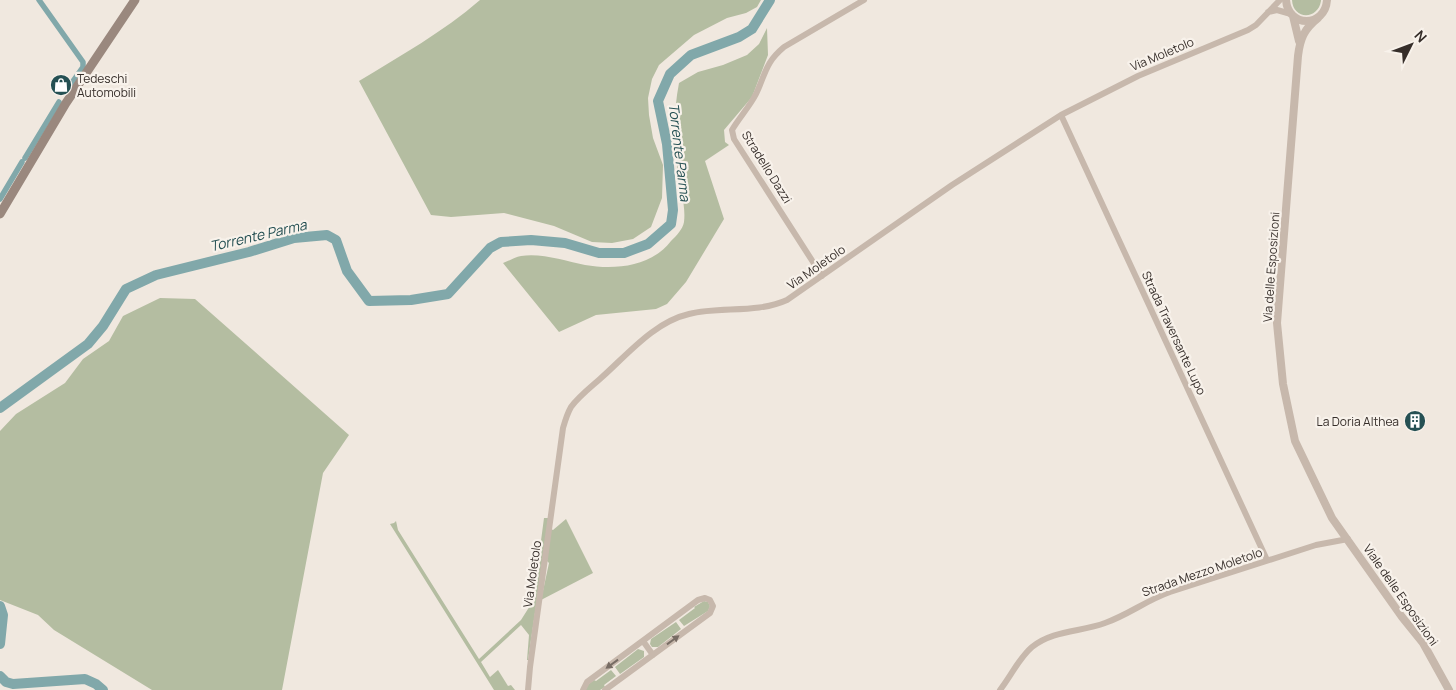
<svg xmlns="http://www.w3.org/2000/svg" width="1456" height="690" font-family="Manrope,sans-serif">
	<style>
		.green { fill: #b4bda1 }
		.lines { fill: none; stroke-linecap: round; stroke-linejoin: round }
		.canal { stroke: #81a8aa; stroke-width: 5.5 }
		.river { stroke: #81a8aa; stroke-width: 10 }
		.minor { stroke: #c7b8ac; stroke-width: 6 }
		.tertiary { stroke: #c7b8ac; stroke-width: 8 }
		.secondary { stroke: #9a887e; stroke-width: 9 }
		.oneway { fill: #776c64 }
		.labels { text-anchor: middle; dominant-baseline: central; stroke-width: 4.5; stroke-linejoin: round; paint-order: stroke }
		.street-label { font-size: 12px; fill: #362e2a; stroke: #f8f2eb }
		.poi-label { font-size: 12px; fill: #362e2a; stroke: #f8f2eb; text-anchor: start }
		.water-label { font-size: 14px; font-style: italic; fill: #255053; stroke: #f8f2eb }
	</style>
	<rect width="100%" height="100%" fill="#f0e8df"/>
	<!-- green -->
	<path class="green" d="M480,0H761L757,7L746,13L727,18L694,35L659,65L652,79L648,98L649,115L653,138L663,165L662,198L651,227L633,239L612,243L592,242L554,226L504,213L451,217L431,215L359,81C400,56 443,32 480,0Z
		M1292,0H1321V1C1318,20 1293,20 1292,0Z
		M767,28L768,55L752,97L724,130L725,142L729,145L705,161L724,219L686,282L667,304L656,309L596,315L559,332L503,263C509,261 515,257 521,256C543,253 564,261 585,265C615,270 651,267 671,241C676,236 683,229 684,222C686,205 680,190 678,174C674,143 673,114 679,83L698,72L723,65L747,55L759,44Z
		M160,298L195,299L349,435L323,473L282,690H152L54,630L38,615L0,600V431L16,414L65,383L83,359L109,341L123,316Z
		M544,518H549L528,660H527L529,635L521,625L481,662L490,677L498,670L508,686L511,685L515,690H494L390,524L394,523L396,521L398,530L479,659L521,620L533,601Z
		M566,519L593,573L541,600L549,563L547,561L551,529L553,530Z
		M704,601L708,602L710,606L708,611L684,626L679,620L695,608L694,607Z
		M676,622L681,629L658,647H652L650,644L651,639Z
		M638,649L644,651V657L620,674L615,667Z
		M611,670L616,676L604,685L605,687L600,690H586V686L594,680L596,681Z"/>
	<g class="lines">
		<!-- canal -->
		<path class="canal" d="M39,0L83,62V67L66,91
			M25,158L59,102
			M0,199L22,162"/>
		<!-- river -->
		<path class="river" d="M0,408L88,344L103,326L126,289L156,275L249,252L294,238L327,235L336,240L347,271L369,301L411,300L448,294L490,248L501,242L531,240L565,243L599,253H624L648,244L671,224L673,210L667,144L658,101L670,74L691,55L739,37L752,29L770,0
			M0,606L3,615L0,644
			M0,676L6,682L13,684L85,679L96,684L103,690"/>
		<!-- minor -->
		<path class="minor" d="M1268,12L1277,10L1291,14
			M1061,115L1267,560
			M822,276L734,139L732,130C739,118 750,106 756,94C766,73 765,63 784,47L864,0
			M643,641L653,655
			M528,690L530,667L563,428C565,421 567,414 571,407C579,396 591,387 601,378C627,355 654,322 689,314C721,306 756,314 787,300L952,185L1061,115L1138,76L1248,30L1256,25L1280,0
			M583,690L587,682L698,600L705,598L710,600L713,606L710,613L605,690
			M1000,690C1011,676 1019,658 1032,647C1053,630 1081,632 1105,623C1128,615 1147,600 1170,592L1316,545L1348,539"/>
		<!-- tertiary -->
		<path class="tertiary" d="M1286,0C1288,28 1325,28 1327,0
			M1293,16L1299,41
			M1318,18C1304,29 1300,39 1298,56L1277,323L1283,384L1295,441L1332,518L1402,617L1423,643L1449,690"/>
		<!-- secondary -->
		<path class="secondary" d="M0,214L66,103L135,0"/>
	</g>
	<!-- one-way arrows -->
	<defs><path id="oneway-solid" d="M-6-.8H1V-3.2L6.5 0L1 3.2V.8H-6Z" transform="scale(1.25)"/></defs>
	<g class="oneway">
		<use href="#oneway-solid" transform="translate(673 640) rotate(-36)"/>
		<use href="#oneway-solid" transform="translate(612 664) rotate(144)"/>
	</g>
	<!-- icons -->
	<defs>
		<g id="shop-disc" transform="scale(1.125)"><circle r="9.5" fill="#255053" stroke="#f8f2eb"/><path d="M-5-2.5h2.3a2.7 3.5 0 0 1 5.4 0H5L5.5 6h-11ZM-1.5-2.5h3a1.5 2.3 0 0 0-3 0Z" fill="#fff"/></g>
		<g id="building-disc" transform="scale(1.125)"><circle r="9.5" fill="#255053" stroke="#f8f2eb"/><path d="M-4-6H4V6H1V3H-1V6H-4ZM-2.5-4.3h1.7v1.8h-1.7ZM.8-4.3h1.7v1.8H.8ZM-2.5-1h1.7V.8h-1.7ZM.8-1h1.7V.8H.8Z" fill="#fff"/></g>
	</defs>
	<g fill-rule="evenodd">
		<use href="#shop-disc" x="61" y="85"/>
		<use href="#building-disc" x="1415" y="421"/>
	</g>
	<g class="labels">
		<!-- street labels -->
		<g class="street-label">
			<text transform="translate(1162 54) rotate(-23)">Via Moletolo</text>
			<text transform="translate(767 167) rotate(58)">Stradello Dazzi</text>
			<text transform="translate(816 267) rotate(-35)">Via Moletolo</text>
			<text transform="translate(1271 267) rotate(-86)">Via delle Esposizioni</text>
			<text transform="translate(1174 333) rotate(65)">Strada Traversante Lupo</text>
			<text transform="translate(1202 572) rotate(-19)">Strada Mezzo Moletolo</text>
			<text transform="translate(532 574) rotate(-82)">Via Moletolo</text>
			<text transform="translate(1401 595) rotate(55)">Viale delle Esposizioni</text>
		</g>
		<!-- poi labels -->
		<g class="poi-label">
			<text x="77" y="78">Tedeschi<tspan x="77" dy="14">Automobili</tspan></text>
			<text x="1399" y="421" text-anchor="end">La Doria Althea</text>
		</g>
		<!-- water labels -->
		<g class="water-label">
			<text transform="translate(680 152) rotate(83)">Torrente Parma</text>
			<text transform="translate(258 235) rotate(-13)">Torrente Parma</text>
		</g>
	</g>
	<!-- north arrow -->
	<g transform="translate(1411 45) rotate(48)" stroke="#f8f2eb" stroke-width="4" paint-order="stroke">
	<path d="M0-4L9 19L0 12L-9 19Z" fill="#362e2a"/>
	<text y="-8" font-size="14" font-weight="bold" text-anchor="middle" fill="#362e2a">N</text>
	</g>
</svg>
